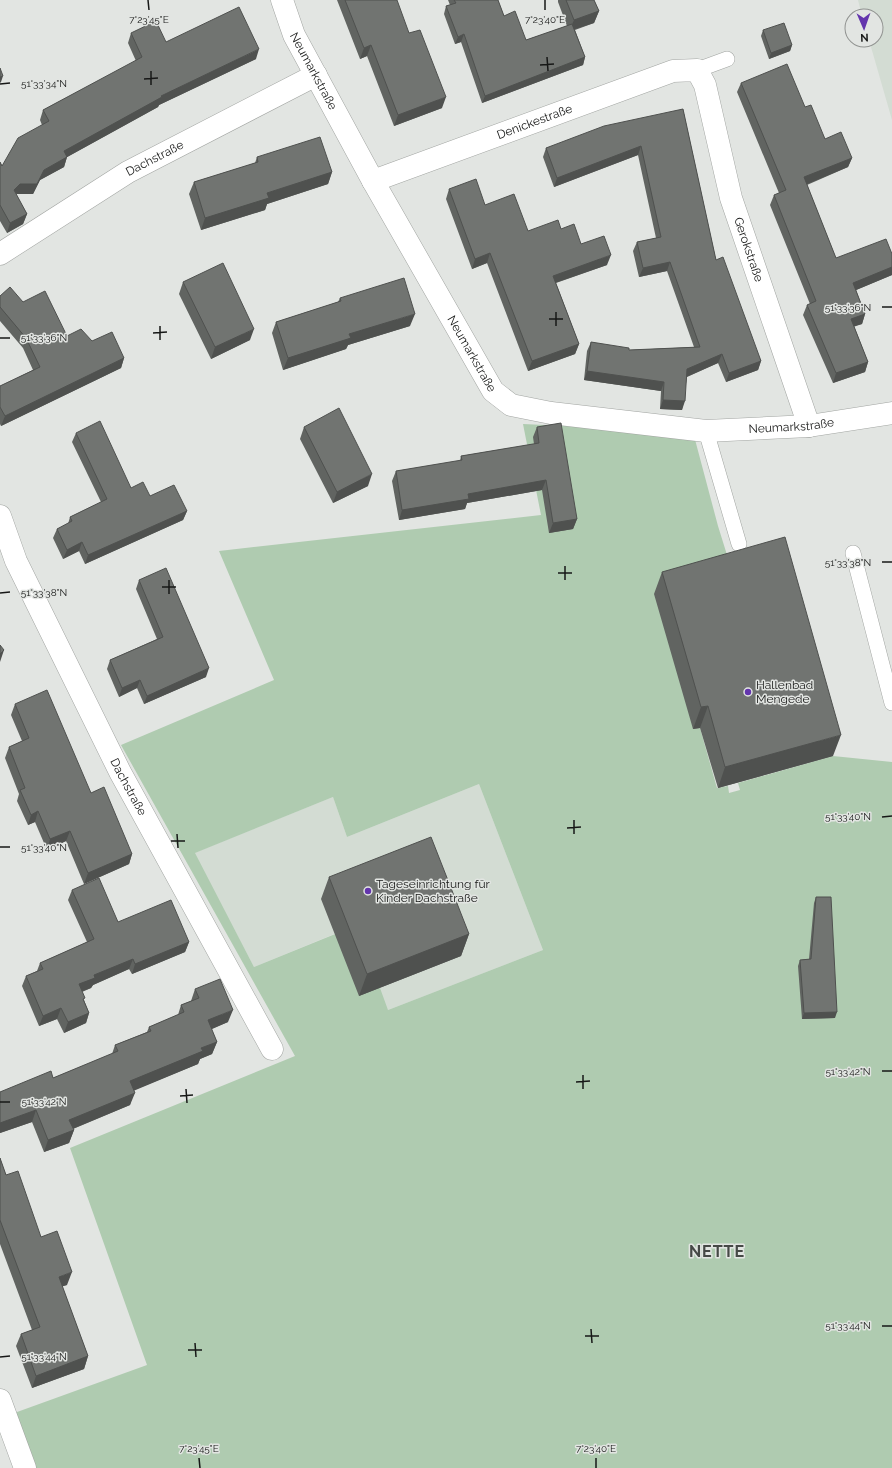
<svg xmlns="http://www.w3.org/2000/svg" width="892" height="1468" font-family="Raleway,sans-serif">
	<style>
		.built { fill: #d3dcd3 }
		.green { fill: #afcbb0; fill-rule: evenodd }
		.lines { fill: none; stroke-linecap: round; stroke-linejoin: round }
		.lane-casing { stroke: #a2a5a2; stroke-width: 16 }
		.street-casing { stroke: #a2a5a2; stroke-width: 23 }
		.lane { stroke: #fff; stroke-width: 15 }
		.street { stroke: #fff; stroke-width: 22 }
		.wall { fill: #616461 }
		.shaded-wall { fill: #4f514f }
		.building { fill: #717471; stroke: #4f514f }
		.ticks { fill: none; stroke: #171817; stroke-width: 1.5 }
		.poi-dot { fill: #6335ad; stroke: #e2e5e2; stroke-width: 1.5 }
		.labels { text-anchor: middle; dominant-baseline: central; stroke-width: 3; stroke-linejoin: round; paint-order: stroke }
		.street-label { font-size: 12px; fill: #171817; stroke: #e2e5e2 }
		.poi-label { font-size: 12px; fill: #171817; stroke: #e2e5e2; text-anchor: start }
		.district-label { font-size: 16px; font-weight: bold; letter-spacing: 1px; fill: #464946; stroke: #e2e5e2 }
		.ticks-label { font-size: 10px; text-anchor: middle; fill: #171817; stroke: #e2e5e2; stroke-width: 3; stroke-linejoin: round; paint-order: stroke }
	</style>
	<rect width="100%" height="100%" fill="#e2e5e2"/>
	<!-- built -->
	<path class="built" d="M858,0H892V120L869,40H876V16H862Z
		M479,784L543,950L388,1010L344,930L254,967L194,853L333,797L347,837Z"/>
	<!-- green -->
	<path class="green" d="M523,424L693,432L718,526L732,571L693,729L700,728L717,788L728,786L729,793L740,790L738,783L833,756L892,762V1468H25L6,1416L147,1365L70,1148L295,1056L121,745L274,680L219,551L541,515ZM479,784L543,950L388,1010L380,988L345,930L254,967L195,853L333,797L347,837Z"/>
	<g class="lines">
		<!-- lane casing -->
		<g class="lane-casing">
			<path id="lane" d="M697,70L727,59
				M706,431L739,544
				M853,553L892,703"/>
		</g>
		<!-- street casing -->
		<g class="street-casing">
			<g id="street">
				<path id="s1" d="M282,0L294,35L373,181L493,391L511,405L551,413L706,431L809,426L892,413"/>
				<path id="s2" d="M373,181L673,71L697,70L705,85L731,198L809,426"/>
				<path id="s3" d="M0,254L128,172L316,75"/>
				<path id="s4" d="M0,516L16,561L120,772L272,1049"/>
				<path d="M0,1400L25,1468"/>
			</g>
		</g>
		<!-- lane -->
		<use href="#lane" class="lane"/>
		<!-- street -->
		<use href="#street" class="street"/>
	</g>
	<!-- wall -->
	<path class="wall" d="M337,0H382L409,33L442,108L394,126L367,56L360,59Z
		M448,0H498L504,16L526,40L567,26L558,2V0H594L599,11L594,23L575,30L585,57L583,65L482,103L461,42L455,44L444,14L446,6L450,5Z
		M763,30L792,45L790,51L769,59L761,36Z
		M131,33L166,42L256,59L159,105L158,107L67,157L64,167L40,180L33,194H16L27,214L23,224L7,233L0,221V162L2,166L42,125L40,120L43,110L136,61L128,43Z
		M741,83L805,107L825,139L852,158L848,167L807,185L836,258L892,254V275L856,290L865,314L862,324L854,326L868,362L865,372L833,383L803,315L807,305L810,304L770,205L774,195L779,193L737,92Z
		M683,109L716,260L761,361L758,370L726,382L718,363L687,377L682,410L660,409L661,391L584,380L587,351L591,342L629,350L694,347L667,271L639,277L633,251L637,242L656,238L638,155L554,187L543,157L546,148Z
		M257,157L332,172L328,184L267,204L265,210L201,230L189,194L194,182L255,163Z
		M449,189L485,205L528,231L561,229L581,244L607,265L556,283L579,344L575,354L528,371L487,263L472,269L446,199Z
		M183,282L250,340L211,359L179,294Z
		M0,296L23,302L67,336L92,341L124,358L121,368L1,426L0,424V386L33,370L23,348L0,321Z
		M340,298L410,326L348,345L346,349L283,370L272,333L276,322L338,302Z
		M304,427L368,486L333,503L300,439Z
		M537,427L577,519L573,529L549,533L542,490L467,503L465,509L399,520L392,481L396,471L460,461L461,456L534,444L533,437Z
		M76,433L131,488L150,496L187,511L183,520L85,564L79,551L63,559L53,538L57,529L68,524L70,517L101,502L72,442Z
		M662,572L833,756L718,788L700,728L693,729L654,594Z
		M139,580L206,677L144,704L137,688L119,697L107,669L110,660L157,639L136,589Z
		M15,704L91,793L132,854L129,864L84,884L66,841L47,850L35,822L28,825L17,801L19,794L5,758L9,747L22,741L11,715Z
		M329,877L469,934L461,956L359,996L321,899Z
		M72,890L118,922L189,942L185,952L132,974L129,969L93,985L91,988L82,992L84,1000L89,1013L86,1023L64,1033L57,1019L39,1026L22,986L26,976L37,971L40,963L87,942L68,900Z
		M816,897L835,1018L802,1019L798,966L800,960L809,959L814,903Z
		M195,989L228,1022L211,1029L217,1042L212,1054L200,1059L198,1064L134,1090L130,1105L73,1129L74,1130L69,1143L44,1152L32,1122L0,1133V1092L53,1078L112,1054L115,1045L147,1032L149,1027L178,1015L181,1005L191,1001Z
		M0,1158L6,1175L41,1237L67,1285L62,1286L88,1356L84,1369L32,1388L16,1346L21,1334L32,1330L0,1244Z"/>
	<!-- shaded-wall -->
	<path class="shaded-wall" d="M599,11L594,23L569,31L574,20Z
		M464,34L461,42L455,44L458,37Z
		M371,45L367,56L360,59L364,48Z
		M792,45L790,51L769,59L771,53Z
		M259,49L256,59L159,105L158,107L60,161L64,151L161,96Z
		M585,57L583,65L482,103L485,96Z
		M3,76L1,82L0,83V77Z
		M446,97L442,108L394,126L398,115Z
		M641,146L638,155L554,187L557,178Z
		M67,157L64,167L40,180L33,194H17L14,190L20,184Z
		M852,158L848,167L800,187L804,177Z
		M332,172L328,184L267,204L265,210L201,230L205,218L267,193Z
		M27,214L23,224L7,233L10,223Z
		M490,253L487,263L472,269L475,259Z
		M611,255L607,265L549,285L553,276Z
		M670,262L667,271L639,277L643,268Z
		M892,267V275L849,293L853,283Z
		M415,314L410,326L348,345L346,349L283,370L288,358L349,334Z
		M865,314L862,324L847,329L851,319Z
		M254,329L250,340L211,359L215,347Z
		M579,344L575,354L528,371L532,361Z
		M722,354L718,363L684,378L687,369Z
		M124,358L121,368L1,426L5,416Z
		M761,361L758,370L726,382L729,373Z
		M868,362L865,372L833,383L836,373Z
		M587,371L664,382L661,391L584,380Z
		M663,400L685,401L682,410L660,409Z
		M372,474L368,486L333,503L337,492Z
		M546,480L542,490L467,503L465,509L399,520L402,510L468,494Z
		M187,511L183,520L85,564L88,555Z
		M577,519L573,529L549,533L553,523Z
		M82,542L79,551L63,559L67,550Z
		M4,650L0,662V654Z
		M209,668L206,677L144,704L147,696Z
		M140,680L137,688L119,697L122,688Z
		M708,706L700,728L693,729L701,707Z
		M841,735L833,756L718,788L725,767Z
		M38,811L35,822L28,825L31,815Z
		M70,831L66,841L47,850L50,839Z
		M132,854L129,864L84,884L88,873Z
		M469,934L461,956L359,996L367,974Z
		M189,942L185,952L132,974L135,964Z
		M133,959L129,969L93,985L91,988L75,994L79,984L94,975Z
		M61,1008L57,1019L39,1026L43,1016Z
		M233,1010L228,1022L203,1033L208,1020Z
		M837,1012L835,1018L802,1019L804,1013Z
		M89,1013L86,1023L64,1033L68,1022Z
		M217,1042L212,1054L200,1059L198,1064L126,1094L130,1081L201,1048Z
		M135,1093L130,1105L65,1132L69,1120Z
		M36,1110L32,1122L0,1133V1123Z
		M74,1130L69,1143L44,1152L48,1140Z
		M72,1272L67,1285L54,1289L59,1277Z
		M88,1356L84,1369L32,1388L36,1376Z"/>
	<!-- building -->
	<path class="building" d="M345,0H397L409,33L420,30L446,97L398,115L371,45L364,48Z
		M454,0H498L504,16L515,11L526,40L572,24L585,57L485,96L464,34L458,37L446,6L456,3Z
		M566,0H594L599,11L574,20Z
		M239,7L259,49L161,96L162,97L64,151L67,157L44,170L37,184H20L14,190L27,214L10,223L0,205V162L2,166L18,138L49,121L43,110L142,57L131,33L156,21L166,42Z
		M784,23L792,45L771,53L763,30Z
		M787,64L805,107L811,105L825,139L841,132L852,158L804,177L836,258L886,239L892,254V267L853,283L865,314L851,319L868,362L836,373L807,305L816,301L774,195L786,190L741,83Z
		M0,68L3,76L0,77Z
		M683,109L716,260L723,257L761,361L729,373L722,354L687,369L685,401L663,400L664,382L587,371L591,342L629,348V350L700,347L670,262L643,268L637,242L661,237L641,146L557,178L546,148L604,126Z
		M320,137L332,172L267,193L269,198L205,218L194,182L258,162L257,157Z
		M476,179L485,205L514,194L528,231L558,220L561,229L574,224L581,244L604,236L611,255L553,276L579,344L532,361L490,253L475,259L449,189Z
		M223,263L254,329L215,347L183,282Z
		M404,278L415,314L349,334L351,338L288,358L276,322L341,301L340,298Z
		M10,287L23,302L45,291L67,336L81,329L92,341L112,332L124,358L5,416L0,407V386L40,367L26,338L0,307V296Z
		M339,408L372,474L337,492L304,427Z
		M100,421L131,488L143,482L150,496L174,485L187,511L88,555L82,542L67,550L57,529L72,521L70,517L107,499L76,433Z
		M561,423L577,519L553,523L546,480L468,494L469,499L402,510L396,471L462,460L461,456L539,443L537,427Z
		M785,537L841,735L725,767L708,706L701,707L662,572Z
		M166,568L209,668L147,696L140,680L122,688L110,660L163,637L139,580Z
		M0,645L4,650L0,654Z
		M47,690L91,793L104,787L132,854L88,873L70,831L50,839L38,811L31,815L20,790L25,788L9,747L29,738L15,704Z
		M431,837L469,934L367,974L329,877Z
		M99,878L118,922L171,900L189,942L135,964L133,959L94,975L95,978L79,984L85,998L83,999L89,1013L68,1022L61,1008L43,1016L26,976L43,969L40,963L94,939L72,890Z
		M816,897H831L837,1012L804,1013L800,960L811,959Z
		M220,979L233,1010L208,1020L217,1042L201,1048L203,1051L130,1081L135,1093L69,1120L74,1130L48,1140L36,1110L0,1123V1092L51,1071L53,1078L118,1051L115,1045L151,1031L149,1027L184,1012L181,1005L199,998L195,989Z
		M0,1158L6,1175L18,1171L41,1237L57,1231L72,1272L59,1277L88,1356L36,1376L21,1334L40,1327L0,1220Z"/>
	<!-- ticks -->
	<path class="ticks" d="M148,0L149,10M545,0V10M547,57L548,71M540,65L554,64M151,71V85M144,79L158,78M0,84L10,83M882,307H892M556,312V326M549,319H563M160,326V340M153,333L167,332M0,338H10M882,562H892M565,566V580M558,573H572M169,580V594M162,587H176M0,593L10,592M882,817L892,816M574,820V834M567,828L581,827M177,834L178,848M171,841H185M0,847H10M882,1071H892M583,1075V1089M576,1082L590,1081M186,1089L187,1103M180,1096L193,1095M0,1102H10M882,1326H892M591,1329L592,1343M585,1336H599M195,1343L196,1357M188,1350H202M0,1357L10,1356M199,1458L200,1468M596,1458V1468"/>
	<!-- markers -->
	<g class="poi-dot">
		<circle cx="748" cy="692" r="4"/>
		<circle cx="368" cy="891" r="4"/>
	</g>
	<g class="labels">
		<!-- street labels -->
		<g class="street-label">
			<text stroke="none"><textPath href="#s1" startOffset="78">Neumarkstraße</textPath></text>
			<text stroke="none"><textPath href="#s2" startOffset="172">Denickestraße</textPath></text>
			<text stroke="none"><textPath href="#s3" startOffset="182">Dachstraße</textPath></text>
			<text stroke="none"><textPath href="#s2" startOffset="531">Gerokstraße</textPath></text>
			<text stroke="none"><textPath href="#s1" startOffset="402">Neumarkstraße</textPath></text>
			<text stroke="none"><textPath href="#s1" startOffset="750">Neumarkstraße</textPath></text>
			<text stroke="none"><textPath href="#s4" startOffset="300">Dachstraße</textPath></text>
		</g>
		<!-- poi labels -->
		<g class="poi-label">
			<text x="756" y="685">Hallenbad<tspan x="756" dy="14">Mengede</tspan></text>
			<text x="376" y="884">Tageseinrichtung für<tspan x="376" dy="14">Kinder Dachstraße</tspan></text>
		</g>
		<!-- district labels -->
		<g class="district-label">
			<text x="717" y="1251">NETTE</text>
		</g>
	</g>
	<g class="ticks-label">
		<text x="149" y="23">7°23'45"E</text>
		<text x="545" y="23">7°23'40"E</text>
		<text x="44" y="87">51°33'34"N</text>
		<text x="848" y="311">51°33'36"N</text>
		<text x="44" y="341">51°33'36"N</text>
		<text x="848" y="566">51°33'38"N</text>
		<text x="44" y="596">51°33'38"N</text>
		<text x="848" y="820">51°33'40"N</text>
		<text x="44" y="851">51°33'40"N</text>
		<text x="848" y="1075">51°33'42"N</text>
		<text x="44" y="1105">51°33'42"N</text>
		<text x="848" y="1329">51°33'44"N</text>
		<text x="44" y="1360">51°33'44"N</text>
		<text x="199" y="1452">7°23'45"E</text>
		<text x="596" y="1452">7°23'40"E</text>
	</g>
	<!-- north arrow -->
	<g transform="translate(864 28) rotate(178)"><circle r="19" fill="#e2e5e2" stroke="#919391"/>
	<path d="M0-3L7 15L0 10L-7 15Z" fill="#6335ad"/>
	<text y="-6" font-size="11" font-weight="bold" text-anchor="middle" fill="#171817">N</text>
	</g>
</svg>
